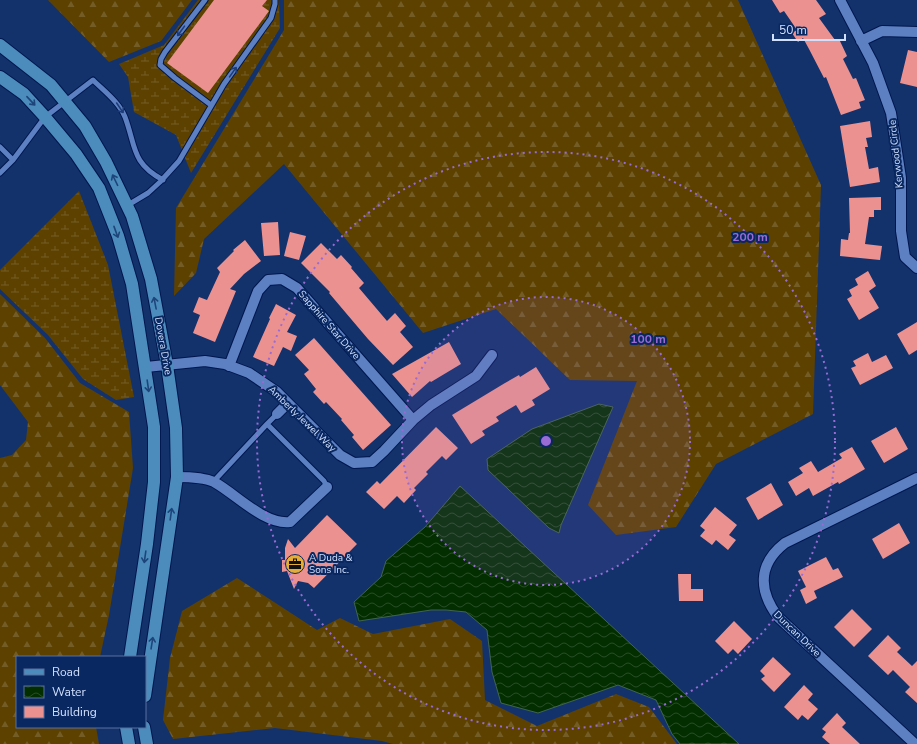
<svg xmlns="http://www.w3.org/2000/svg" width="917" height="744" font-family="'Nunito Sans',sans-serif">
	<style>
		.forest { fill: url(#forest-firs) }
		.wetland { fill: url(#wetland-marsh) }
		.water { fill: url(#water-waves); stroke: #40644c }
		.building { fill: #eb9290 }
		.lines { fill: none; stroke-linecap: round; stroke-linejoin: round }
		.lane-casing { stroke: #00164e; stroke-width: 7 }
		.street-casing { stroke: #00164e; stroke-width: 12 }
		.secondary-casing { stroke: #00164e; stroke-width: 14 }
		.lane { stroke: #5c80c1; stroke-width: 5 }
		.street { stroke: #5c80c1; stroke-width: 10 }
		.secondary { stroke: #4c8cbc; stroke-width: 12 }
		.oneway { stroke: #1e3d78 }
		.oneway2 { stroke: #1d457c }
		.ring { fill: none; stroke: #996bd5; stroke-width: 2; stroke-dasharray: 2 4 }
		.labels { text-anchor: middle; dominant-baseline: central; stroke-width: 4; stroke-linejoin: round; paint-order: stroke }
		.street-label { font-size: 10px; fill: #d0e0fd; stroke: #092760 }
		.poi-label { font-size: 10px; fill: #d0e0fd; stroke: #092760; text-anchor: start }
		.centre { fill: #996bd5; stroke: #092760; stroke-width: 2 }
		.ring-label { font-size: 12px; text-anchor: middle; font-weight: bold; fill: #996bd5; stroke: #092760; stroke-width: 4; stroke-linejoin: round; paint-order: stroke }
	</style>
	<defs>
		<pattern id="forest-firs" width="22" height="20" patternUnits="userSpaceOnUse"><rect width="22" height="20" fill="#5d4100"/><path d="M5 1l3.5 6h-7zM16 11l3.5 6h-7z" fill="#735c26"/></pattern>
		<pattern id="wetland-marsh" width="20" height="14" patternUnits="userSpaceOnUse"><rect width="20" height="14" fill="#5d4100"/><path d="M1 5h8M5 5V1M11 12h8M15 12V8" fill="none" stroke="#735c26"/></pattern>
		<pattern id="water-waves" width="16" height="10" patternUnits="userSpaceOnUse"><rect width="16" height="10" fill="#032f00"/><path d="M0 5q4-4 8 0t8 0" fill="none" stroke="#274d26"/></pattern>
	</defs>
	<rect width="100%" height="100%" fill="#13326c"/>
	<!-- forest -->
	<path class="forest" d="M48,0H192L161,41L109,62Z
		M284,0H738L821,185L813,414L716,464L676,527L616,535L588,505L637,381L570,380L496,309L423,333L284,164L204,239L196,273L174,296L176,208L284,30Z
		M0,294L45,338L80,383L129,412L133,468L109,615L100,657H17V727H96L99,744H0V458L12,455L26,440L28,422L0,385Z
		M237,578L317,630L340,618L373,634L450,619L482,641L485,700L537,726L616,694L649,707L677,744H393L382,741L275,728L173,739L163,720L170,658L182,611Z"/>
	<!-- wetland -->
	<path class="wetland" d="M198,0H279L280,28L191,173L176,135L134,112L128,77L119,64L164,45Z
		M79,191L108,265L134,397L116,400L83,379L48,335L0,289V270Z"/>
	<!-- water -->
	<path class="water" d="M599,404L613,407L561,525L559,533L549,528L488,470L487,459L532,429Z
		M460,486L739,744H680L672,734L656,700L618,685L538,713L501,703L492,672L487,630L466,612L446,610H431L359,621L354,602L381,577L386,561L425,527Z"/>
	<!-- building -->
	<path class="building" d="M214,0H267L262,6L269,11L208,93L167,63Z
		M772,0H816L826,14L819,18L835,40L839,39L847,56L843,59L853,79L856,78L865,100L859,102L861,108L841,115L826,77L824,78L809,49L803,38L798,42L792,33L797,30L784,11L780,13Z
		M908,50L917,52V87L900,83Z
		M870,121L872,137L866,138L868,147H865L869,169L878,167L880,182L850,187L840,126Z
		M881,197V210H874V217H869L865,244L882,246L880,260L840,256L841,239L848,240L849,233H850L849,198Z
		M278,222L280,255L264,256L261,223Z
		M290,232L306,236L299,260L284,256Z
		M245,240L261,261L244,274L230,289L236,291L215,342L193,333L200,315L193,312L199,297L207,300L220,272L217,268L234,251L233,250Z
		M321,243L337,259L341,255L352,267L351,268L364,283L359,288L387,321L395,313L406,326L400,332L413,347L393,365L368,339L329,293L330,292L301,263Z
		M868,271L876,286L869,291L879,308L859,320L847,299L852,296L849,290L858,285L855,279Z
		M276,304L296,315L287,332L297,336L291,351L283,347L274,366L253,357L270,319L269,318Z
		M917,322V350L909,355L897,334Z
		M314,338L391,425L363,450L352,437L354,435L341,420L342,419L326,402L324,404L313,392L316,389L304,374L309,370L295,355Z
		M449,342L461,364L431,382L430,381L412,397L392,374Z
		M868,353L872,362L886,355L893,368L860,385L851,368L856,366L853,361Z
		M536,367L550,389L532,400L535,405L521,413L516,405L496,417L499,421L482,431L485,435L471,444L452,415L505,383L519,375L520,377Z
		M436,427L458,448L446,460L442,456L426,472L428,474L414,488L416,490L404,503L397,496L384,509L366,492L377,481L380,484Z
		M896,427L908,449L884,463L871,441Z
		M852,447L865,469L839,484L838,482L813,496L809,488L796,496L788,482L803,473L799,468L811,461L818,472L842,458L839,454Z
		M771,483L783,505L758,520L746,498Z
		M715,507L737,525L729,535L736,540L728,550L716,540L712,545L700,536L705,530L700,526Z
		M327,515L357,544L314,588L308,583L298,581L294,589L287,571L282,572V560H285V548L288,539L295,548Z
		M899,523L910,543L883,559L872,539Z
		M826,557L833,570L838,568L843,577L814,591L817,598L806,604L800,590L806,587L798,571Z
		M678,574H691V589H703V601H679Z
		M852,609L872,629L854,647L834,627Z
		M734,621L752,639L738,654L733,649L728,654L715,641Z
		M888,635L901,648L897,652L912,666L917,661V703L905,692L910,687L893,670L888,675L868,656Z
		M773,657L791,674L774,692L761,679L765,676L760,671Z
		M804,685L813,694L808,700L818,709L808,720L802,715L798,720L784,707Z
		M837,713L846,723L842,727L860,744H830L822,737L826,732L822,729Z"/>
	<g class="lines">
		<!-- lane casing -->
		<g class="lane-casing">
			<path id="lane" d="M205,0L165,52L161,59L160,65L175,78L211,105
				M0,147L13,160
				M0,173L13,160L45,117L93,80C104,91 119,102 125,117C136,146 131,163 163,180
				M128,205L148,193L160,182L179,161L224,84L271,18L275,4V0
				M277,414L267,424L324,481L327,487
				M213,482L267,424"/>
		</g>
		<!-- street casing -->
		<g class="street-casing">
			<path id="street" d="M840,0L873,63L891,113L901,178V231L905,257L917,268
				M861,41L882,31L917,32
				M229,366L258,291L268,280L282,279L297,288L413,420
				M146,367L205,361L225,364L249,373L277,392L340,455L354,463L372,462L384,451L413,420L431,405L476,376L492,355
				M277,414L288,403
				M177,477C188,477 203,477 214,482C236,494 264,525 290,522L327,487
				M915,744L778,617C758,590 758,564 785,543L917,478"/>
		</g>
		<!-- secondary casing -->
		<g class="secondary-casing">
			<path id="secondary" d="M0,45L51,85L85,126L106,162L132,216L151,279L167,365L176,428L177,477L145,696
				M0,77L24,94L45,117L76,154L99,188L118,236L132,284L154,427V482L147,544L130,657
				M126,727L129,744
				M144,727L147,744"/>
		</g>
		<!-- lane -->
		<use href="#lane" class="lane"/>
		<!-- street -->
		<use href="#street" class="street"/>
		<!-- secondary -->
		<use href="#secondary" class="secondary"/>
	</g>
	<!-- one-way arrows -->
	<defs><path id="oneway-shaft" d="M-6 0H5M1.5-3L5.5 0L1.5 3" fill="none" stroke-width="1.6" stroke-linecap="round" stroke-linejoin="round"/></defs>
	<g class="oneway">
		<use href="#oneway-shaft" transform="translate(181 31) rotate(126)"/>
		<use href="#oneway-shaft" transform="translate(233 72) rotate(-55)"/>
		<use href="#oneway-shaft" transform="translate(120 108) rotate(56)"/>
	</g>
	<g class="oneway2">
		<use href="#oneway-shaft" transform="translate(31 101) rotate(47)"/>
		<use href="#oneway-shaft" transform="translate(115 180) rotate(-116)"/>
		<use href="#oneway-shaft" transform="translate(116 232) rotate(70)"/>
		<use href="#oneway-shaft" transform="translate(155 303) rotate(-101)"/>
		<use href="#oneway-shaft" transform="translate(148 386) rotate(82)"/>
		<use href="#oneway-shaft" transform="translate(171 514) rotate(-82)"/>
		<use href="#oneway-shaft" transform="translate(145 557) rotate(98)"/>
		<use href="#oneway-shaft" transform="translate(152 643) rotate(-81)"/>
	</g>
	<!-- distance rings -->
	<circle cx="546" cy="441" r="144" fill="#996bd5" fill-opacity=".12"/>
	<g class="ring">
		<circle cx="546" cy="441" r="144"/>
		<circle cx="546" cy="441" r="289"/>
	</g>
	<!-- icons -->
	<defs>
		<g id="office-disc" transform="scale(1)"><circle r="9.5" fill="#e5ad36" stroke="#092760"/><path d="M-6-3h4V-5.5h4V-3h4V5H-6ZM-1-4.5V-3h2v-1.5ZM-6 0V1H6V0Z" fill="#111"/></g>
	</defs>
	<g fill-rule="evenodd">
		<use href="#office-disc" x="295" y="564"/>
	</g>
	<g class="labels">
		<!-- street labels -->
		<g class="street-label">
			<text transform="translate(896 154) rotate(-96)">Kerwood Circle</text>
			<text transform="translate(329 325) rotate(49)">Sapphire Star Drive</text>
			<text transform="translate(163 346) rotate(80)">Dovera Drive</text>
			<text transform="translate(302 419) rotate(44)">Amberly Jewel Way</text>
			<text transform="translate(797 634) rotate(44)">Duncan Drive</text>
		</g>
		<!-- poi labels -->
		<g class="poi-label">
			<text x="309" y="558">A Duda &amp;<tspan x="309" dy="12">Sons Inc.</tspan></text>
		</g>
	</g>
	<circle cx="546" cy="441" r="6" class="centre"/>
	<g class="ring-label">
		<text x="750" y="241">200 m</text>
		<text x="648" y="343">100 m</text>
	</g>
	<!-- legend -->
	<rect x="16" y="656" width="130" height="72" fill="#092760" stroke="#59719f"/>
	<rect x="24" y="669" width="20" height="6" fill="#4c8cbc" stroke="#59719f"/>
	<text x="52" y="676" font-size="12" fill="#d0e0fd">Road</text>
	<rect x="24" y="686" width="20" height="12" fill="url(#water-waves)" stroke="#59719f"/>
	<text x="52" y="696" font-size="12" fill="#d0e0fd">Water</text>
	<rect x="24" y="706" width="20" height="12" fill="#eb9290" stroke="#59719f"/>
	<text x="52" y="716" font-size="12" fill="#d0e0fd">Building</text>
	<!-- scale -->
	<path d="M773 34v6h72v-6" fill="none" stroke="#d0e0fd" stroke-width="2"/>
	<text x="779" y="34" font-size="12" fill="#d0e0fd" stroke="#092760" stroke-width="3" paint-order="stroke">50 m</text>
</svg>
